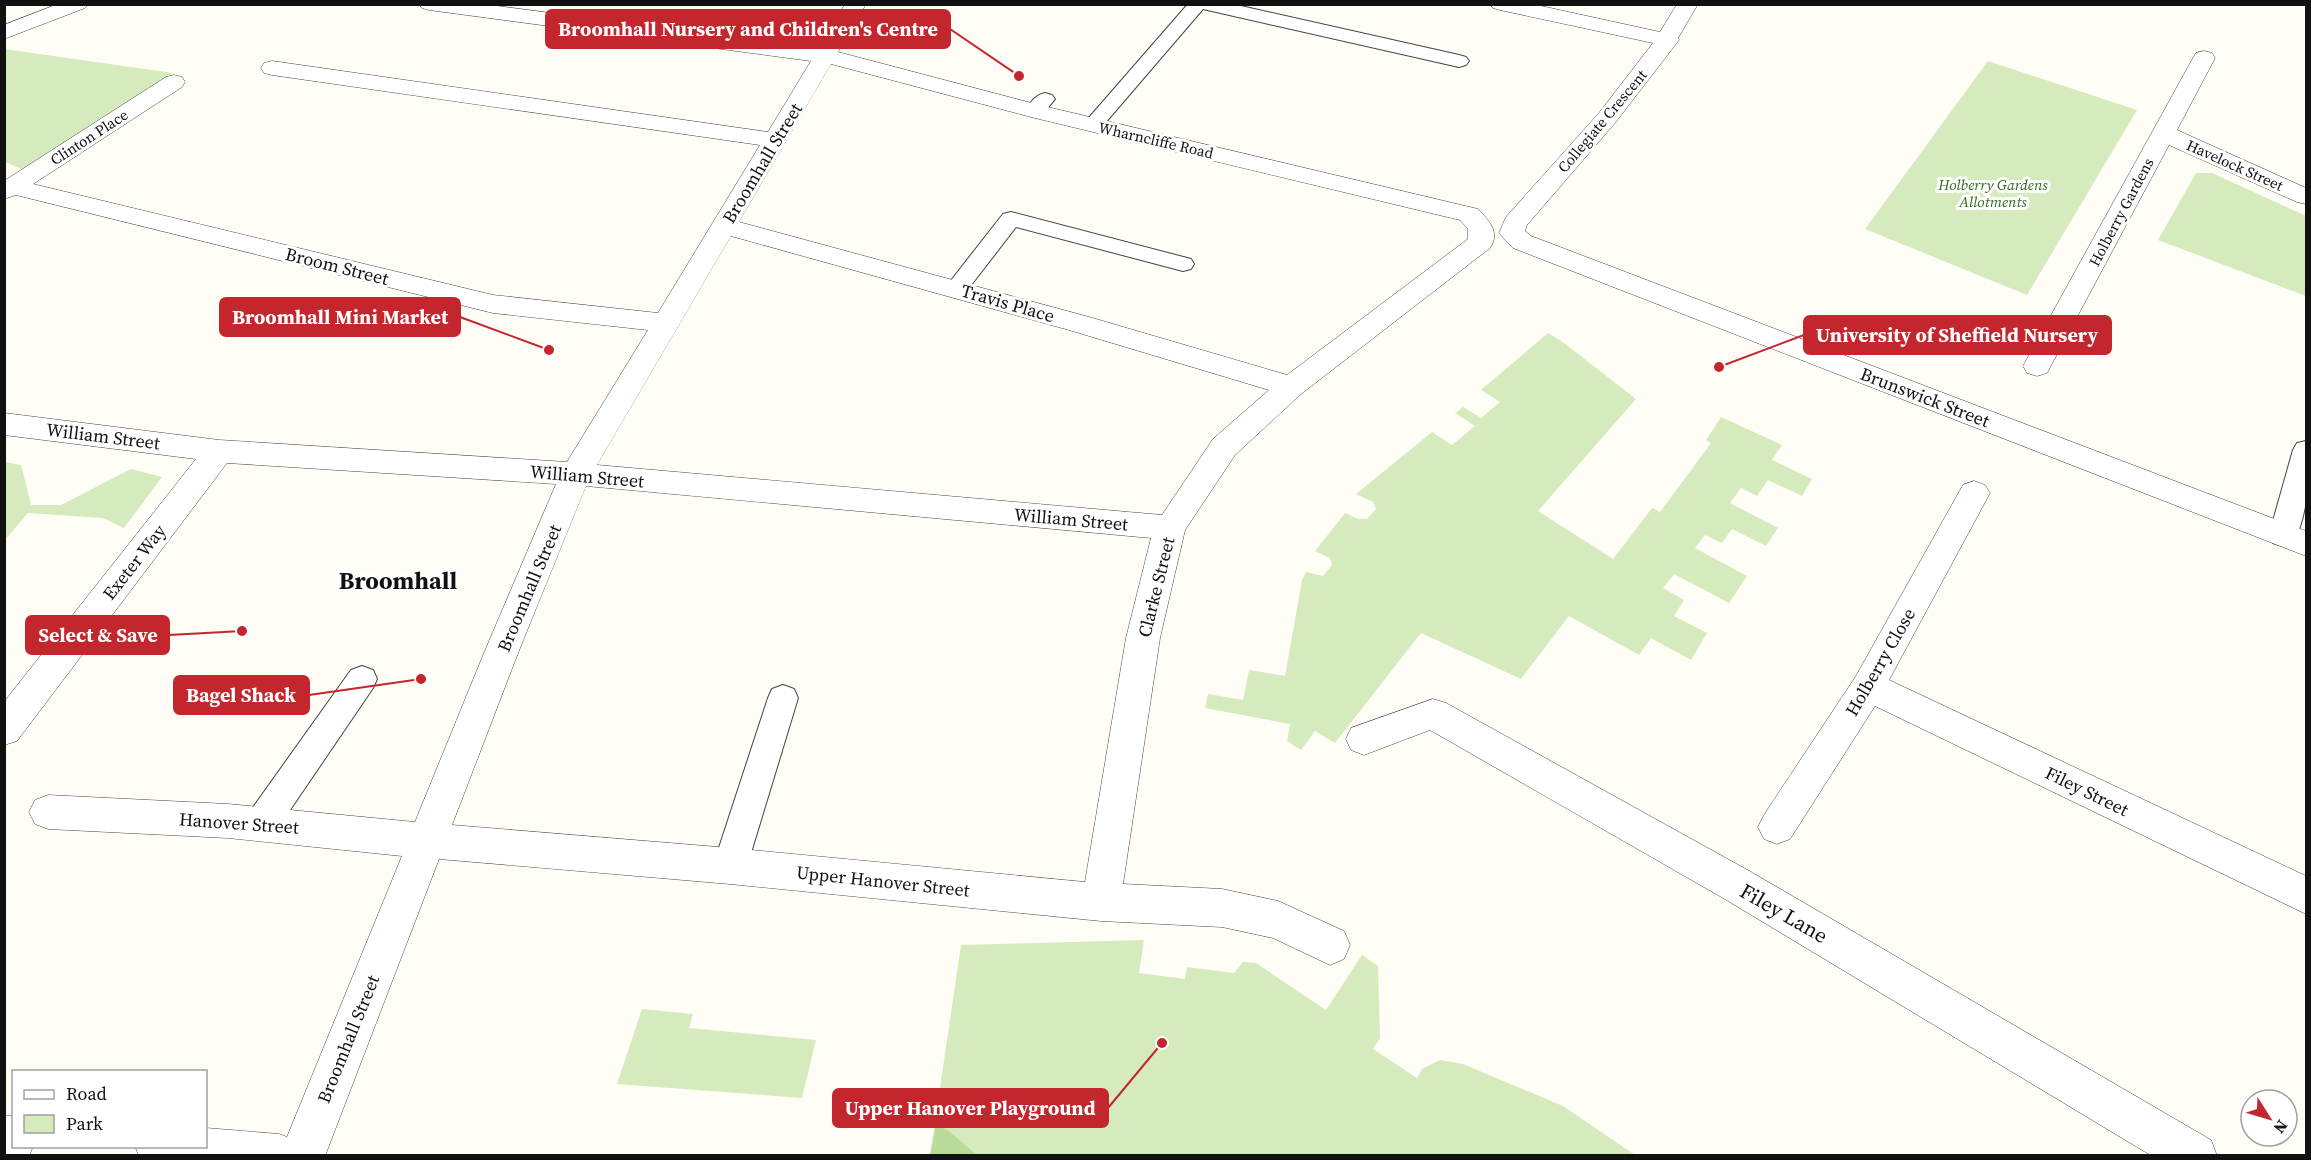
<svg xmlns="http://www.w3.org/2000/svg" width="2311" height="1160" font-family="'Source Serif 4',serif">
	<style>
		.green { fill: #d5ebbd }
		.forest { fill: #b9dc9c }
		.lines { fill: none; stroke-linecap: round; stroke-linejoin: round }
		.lane-casing { stroke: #444; stroke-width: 2 }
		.street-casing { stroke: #444; stroke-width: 1 }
		.lane { fill: #fff; fill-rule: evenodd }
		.street { fill: #fff; fill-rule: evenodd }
		.labels { text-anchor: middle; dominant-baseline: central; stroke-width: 6; stroke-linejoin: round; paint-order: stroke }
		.far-street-label { font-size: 15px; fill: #111; stroke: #fff }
		.far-park-label { font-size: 15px; font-style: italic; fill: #2f6b1f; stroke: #fff }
		.street-label { font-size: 18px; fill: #111; stroke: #fff }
		.near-street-label { font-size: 21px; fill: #111; stroke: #fff }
		.district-label { font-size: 24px; font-weight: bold; fill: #111; stroke: #fff }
		.leader { fill: none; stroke: #c4262e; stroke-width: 2 }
		.callout-dot { fill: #c4262e; stroke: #fff; stroke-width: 2 }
		.callout { fill: #c4262e; stroke: #c4262e; stroke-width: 2 }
		.callout-label { font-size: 20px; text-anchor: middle; font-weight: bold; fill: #fff }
	</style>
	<rect width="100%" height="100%" fill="#fffdf5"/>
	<!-- green -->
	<path class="green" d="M4,49L173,73L26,171L5,162Z
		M1988,61L2137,110L2027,295L1865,229Z
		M2196,173H2212L2306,216V296L2158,240Z
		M1548,333L1564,343L1636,399L1538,511L1613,559L1652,508L1660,512L1711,443L1706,440L1721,417L1782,445L1772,460L1812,479L1802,496L1768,480L1757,496L1741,488L1730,503L1778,528L1766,546L1732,529L1722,543L1705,535L1695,548L1747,576L1729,603L1674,574L1663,588L1684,600L1674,616L1707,633L1691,660L1651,638L1639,655L1569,616L1521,679L1421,633L1335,743L1315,731L1301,750L1287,741L1290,724L1205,708L1208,694L1243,700L1249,670L1285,676L1302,580L1306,572L1323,576L1332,565L1330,558L1315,551L1345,513L1358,519H1367L1376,509L1373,502L1356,494L1432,432L1452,445L1475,426L1455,413L1463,407L1481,418L1500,402L1481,390Z
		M5,462L21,465L31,505H61L131,469L162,477L124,528L103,518L28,513L5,540Z
		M1144,940L1139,973L1185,979L1187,967L1234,973L1243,962L1256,963L1326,1010L1362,955L1378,966L1380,1038L1373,1049L1417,1078L1422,1069L1440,1060L1463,1064L1563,1106L1635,1155L930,1156L961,945Z
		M642,1009L693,1014L689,1028L816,1040L802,1098L617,1084Z"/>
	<!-- forest -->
	<path class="forest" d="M936,1125L949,1131L977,1155H930Z"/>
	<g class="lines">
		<!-- lane casing -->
		<g class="lane-casing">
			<path id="lane" d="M1188,4H1232L1459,55L1466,57L1469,61L1466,65L1459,67L1203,9L1100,129H1086L1083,125L1086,121Z
				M1045,93L1052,95L1055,99L1042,115H1028L1025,111C1030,103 1035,95 1045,93Z
				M1011,212L1191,259L1194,264L1191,269L1183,271L1016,227L965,293L957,296L949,293L945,288L949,283L1003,214Z
				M2306,441C2310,472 2309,513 2293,543L2283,546L2273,543L2269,535L2293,450L2297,443Z
				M362,666L373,670L377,679L373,688L273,835L261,839L249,835L245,824L249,813L351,670Z
				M783,685L794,689L798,698L747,866L742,877L730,882L718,877L713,866L768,698L772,689Z"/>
		</g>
		<!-- street casing -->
		<g class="street-casing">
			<path id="street" d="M58,4H88L85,8L4,39V25Z
				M419,4H482L819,48L845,4H866L838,52L1039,105L1478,209C1488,220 1501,232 1490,248L1301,394L1235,455L1185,530L1160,638L1123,884L1222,889L1278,901L1344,931L1350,945L1344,959L1330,965L1273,938L1222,927L1101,921L730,884L439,859L325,1156H139L135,1146H206V1128L279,1134L287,1137L402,856L228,838L48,829L35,824L29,812L35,800L48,795L228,804L415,822L484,653L556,484L227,463L17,741L4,745V702L196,459L4,435V413L219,440L567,462L648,330L493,313L16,195L4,199V181L166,77L174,75L182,77L185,82L182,87L33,184L493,295L658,313L760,145L272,75L264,73L261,68L264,63L272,61L768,132L811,61L429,10L422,8ZM831,64L1035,118L1460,220L1468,229V239L1287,375L1089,317L739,222ZM731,236L1069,330L1269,390L1213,439L1162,515L597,465ZM586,486L1151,538L1126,638L1085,882L730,848L452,825L518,653Z
				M1490,4H1532L1660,32L1677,4H1698L1678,38L1679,40L1615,123L1527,225L1525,231L1531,236L2306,531V556L1513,248L1499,233L1506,217L1599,113L1653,43L1500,10L1493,8Z
				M2204,51L2212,53L2215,58L2177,130L2306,188V204L2297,202L2169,145L2047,373L2037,376L2027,373L2023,366L2193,58L2196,53Z
				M1974,481L1985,485L1990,493L1889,680L2306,876V914L1875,706L1790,839L1777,844L1764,839L1758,827L1764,815L1856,676L1963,485Z
				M1433,699L1446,703L1751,872L2211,1140L2217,1156H2152L1723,898L1430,730L1364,755L1351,750L1346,739L1351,728Z
				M4,1116H14V1146H33L30,1154L4,1156Z"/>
		</g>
		<!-- lane -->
		<use href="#lane" class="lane"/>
		<!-- street -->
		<use href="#street" class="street"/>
	</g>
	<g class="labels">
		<!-- far-street labels -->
		<g class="far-street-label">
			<text transform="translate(1602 121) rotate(-50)">Collegiate Crescent</text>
			<text transform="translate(89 137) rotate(-33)">Clinton Place</text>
			<text transform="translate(1156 140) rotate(13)">Wharncliffe Road</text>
			<text transform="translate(2235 165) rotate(24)">Havelock Street</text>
			<text transform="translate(2121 212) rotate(-62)">Holberry Gardens</text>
		</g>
		<!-- far-park labels -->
		<g class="far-park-label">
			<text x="1993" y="184">Holberry Gardens<tspan x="1993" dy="17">Allotments</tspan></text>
		</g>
		<!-- street labels -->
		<g class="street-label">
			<text transform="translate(762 163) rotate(-59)">Broomhall Street</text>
			<text transform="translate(337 266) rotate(14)">Broom Street</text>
			<text transform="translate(1008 303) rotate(16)">Travis Place</text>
			<text transform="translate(1925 397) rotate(21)">Brunswick Street</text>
			<text transform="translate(103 436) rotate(7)">William Street</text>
			<text transform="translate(587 476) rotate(5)">William Street</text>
			<text transform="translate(1071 519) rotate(5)">William Street</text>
			<text transform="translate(134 562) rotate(-52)">Exeter Way</text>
			<text transform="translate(1156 587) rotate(-76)">Clarke Street</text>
			<text transform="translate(529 588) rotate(-67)">Broomhall Street</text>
			<text transform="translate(1880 662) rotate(-60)">Holberry Close</text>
			<text transform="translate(2087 791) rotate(26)">Filey Street</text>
			<text transform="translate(239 823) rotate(4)">Hanover Street</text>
			<text transform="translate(883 881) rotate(6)">Upper Hanover Street</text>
			<text transform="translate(348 1039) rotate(-68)">Broomhall Street</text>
		</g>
		<!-- near-street labels -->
		<g class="near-street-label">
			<text transform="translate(1784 913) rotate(30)">Filey Lane</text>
		</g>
		<!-- district labels -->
		<g class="district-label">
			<text x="398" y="580">Broomhall</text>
		</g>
	</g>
	<!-- callouts -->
	<path class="leader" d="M1019 76L950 29M549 350L460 317M1719 367L1804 335M242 631L169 635M421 679L309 695M1162 1043L1108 1108"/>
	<g class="callout-dot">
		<circle cx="1019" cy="76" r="6"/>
		<circle cx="549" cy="350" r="6"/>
		<circle cx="1719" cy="367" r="6"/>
		<circle cx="242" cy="631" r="6"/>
		<circle cx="421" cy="679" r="6"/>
		<circle cx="1162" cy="1043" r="6"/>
	</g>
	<g class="callout">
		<rect x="546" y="10" width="404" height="38" rx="6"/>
		<rect x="220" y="298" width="240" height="38" rx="6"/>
		<rect x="1804" y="316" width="307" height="38" rx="6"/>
		<rect x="26" y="616" width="143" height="38" rx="6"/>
		<rect x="174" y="676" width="135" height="38" rx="6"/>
		<rect x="833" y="1089" width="275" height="38" rx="6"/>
	</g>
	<g class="callout-label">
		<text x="748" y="36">Broomhall Nursery and Children's Centre</text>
		<text x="340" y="324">Broomhall Mini Market</text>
		<text x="1957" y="342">University of Sheffield Nursery</text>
		<text x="98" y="642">Select &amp; Save</text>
		<text x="241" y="702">Bagel Shack</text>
		<text x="970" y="1115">Upper Hanover Playground</text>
	</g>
	<!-- border -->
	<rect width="2311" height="1160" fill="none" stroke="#111111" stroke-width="12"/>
	<!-- legend -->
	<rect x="12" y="1070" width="195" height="78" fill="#ffffff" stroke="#a0a0a0" stroke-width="1.5"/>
	<rect x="24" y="1090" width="30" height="9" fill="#ffffff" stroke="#a0a0a0" stroke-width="1.5"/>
	<text x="66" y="1100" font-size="18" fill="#111111">Road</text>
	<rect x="24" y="1115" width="30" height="18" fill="#d5ebbd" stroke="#a0a0a0" stroke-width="1.5"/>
	<text x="66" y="1130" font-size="18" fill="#111111">Park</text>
	<!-- north arrow -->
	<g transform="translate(2269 1118) rotate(127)"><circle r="28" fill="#ffffff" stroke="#a0a0a0" stroke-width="1.5"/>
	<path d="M0-4.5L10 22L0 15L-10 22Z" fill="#c4262e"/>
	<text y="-9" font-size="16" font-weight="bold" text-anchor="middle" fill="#111111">N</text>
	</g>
</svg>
